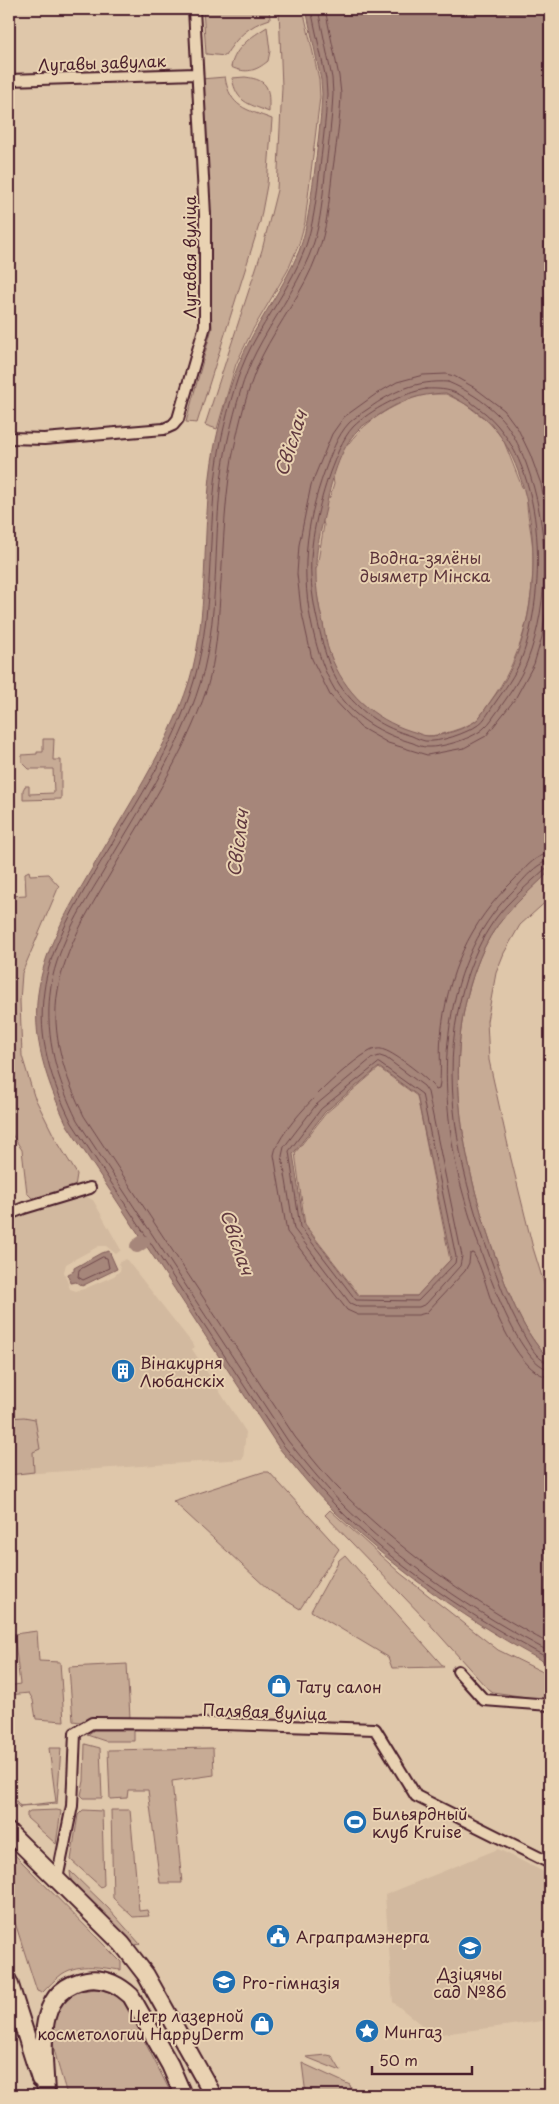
<svg xmlns="http://www.w3.org/2000/svg" width="559" height="2104" font-family="'Playpen Sans',sans-serif">
	<style>
		.built { fill: #d2b99f }
		.green { fill: #c7ab95; stroke: #886560 }
		.water { fill: #a6867a; stroke: #815d5a; fill-rule: evenodd }
		.lines { fill: none; stroke-linecap: round; stroke-linejoin: round }
		.shore { stroke: #6f484b; stroke-width: 1 }
		.canal { stroke: #a6867a; stroke-width: 14 }
		.street-casing { stroke: #4a1f2b; stroke-width: 14 }
		.primary-casing { stroke: #4a1f2b; stroke-width: 20 }
		.street { stroke: #e9d2b2; stroke-width: 10 }
		.primary { stroke: #e9d2b2; stroke-width: 16 }
		.labels { text-anchor: middle; dominant-baseline: central; stroke-width: 4; stroke-linejoin: round; paint-order: stroke }
		.street-label { font-size: 16px; fill: #4a1f2b; stroke: #e9d2b2 }
		.park-label { font-size: 16px; fill: #5d343b; stroke: #e9d2b2 }
		.poi-label { font-size: 16px; fill: #4a1f2b; stroke: #e9d2b2; text-anchor: start }
		.water-label { font-size: 18px; font-style: italic; fill: #61393f; stroke: #e9d2b2 }
	</style>
	<rect width="100%" height="100%" fill="#dfc7aa"/>
	<filter id="ink" filterUnits="userSpaceOnUse"><feTurbulence type="fractalNoise" baseFrequency=".02" numOctaves="2"/><feDisplacementMap in="SourceGraphic" scale="10" xChannelSelector="R" yChannelSelector="G"/><feConvolveMatrix kernelMatrix="1 2 1 2 8 2 1 2 1" color-interpolation-filters="sRGB"/></filter>
	<g filter="url(#ink)">
		<!-- built -->
		<path class="built" d="M83,1195L93,1200L121,1250L116,1254L106,1246H99L66,1264L64,1272L70,1289L76,1291L84,1289L114,1276L121,1270L118,1263L126,1259L195,1347L192,1349L246,1432L243,1459L9,1475V1219Z
			M498,1849L550,1875V2020L434,2035L393,2002L385,1895Z"/>
		<!-- green -->
		<path class="green" d="M203,9H269L270,19C248,26 237,37 225,56L206,54Z
			M279,9H303L319,79L320,97L305,222L299,244L288,270L252,331L236,364L217,429L205,425L262,250L277,190L282,87Z
			M267,27L270,51L268,61C256,71 246,74 231,67C235,47 251,37 267,27Z
			M225,77C230,108 246,109 272,119L267,185L260,222L197,423L186,422L212,328L201,79Z
			M245,77C270,80 269,89 269,112C247,103 237,103 232,78Z
			M426,394H446L464,403L489,422L503,439L522,487L527,491C525,514 534,536 533,559C533,611 521,659 490,702C486,707 482,715 477,720C466,728 440,736 427,736C415,736 388,725 376,721L372,712L346,689L324,653L319,605L313,573L317,567L324,525L321,516L324,501L330,497L334,484L332,471L343,442L349,443C367,419 397,402 426,394Z
			M43,739H54L53,760H61V799L23,800V790L25,786H29V794L54,793L53,769H29L22,762V755L37,754V752H43Z
			M29,871L30,875L48,874L59,886L22,973L20,1001L22,1056L34,1096L55,1138L77,1174L75,1187L72,1189L39,1199L32,1198L27,1193L22,1150L9,1130V896L26,895L25,873Z
			M550,871V898L520,925L504,953L496,973L487,1021L489,1060L511,1159L533,1248L550,1303V1360C523,1333 510,1297 497,1261C461,1161 438,1048 484,948C499,916 526,894 550,871Z
			M379,1068L417,1096L450,1260L417,1296H360L305,1225L295,1153L326,1113Z
			M24,1417L35,1419L40,1449L33,1452L34,1472L9,1475V1418Z
			M263,1472H269L339,1549L300,1609L269,1590L173,1501Z
			M330,1510L400,1573L498,1650L549,1675L546,1700L493,1692L485,1686L426,1620L325,1515Z
			M345,1555L444,1667L392,1668L388,1657L311,1611L339,1560Z
			M37,1631L39,1661L60,1662L64,1721L36,1719L33,1700L29,1693L9,1695V1686L20,1684L14,1634Z
			M127,1664L130,1718H91L80,1722L73,1721L69,1667Z
			M94,1730H134V1741H105L87,1735Z
			M85,1744L100,1748L102,1798H84L81,1795L84,1781Z
			M49,1748H61L57,1804L20,1806V1808L9,1796V1791L20,1806L56,1802Z
			M213,1748L214,1775L172,1781L182,1883H160L148,1790H128L127,1798L110,1799L108,1750Z
			M57,1810L61,1811L56,1844L27,1818V1813L30,1811Z
			M83,1810L102,1811L104,1885L101,1887L71,1860L78,1815Z
			M111,1810H130L139,1911L147,1910L149,1916L133,1917L113,1898Z
			M9,1849L121,1962V1970C102,1968 80,1962 62,1974C55,1979 48,1987 42,1993L37,1991L9,1904Z
			M70,1871L108,1908L140,1944L134,1945L71,1880Z
			M98,1989C111,1992 118,1994 126,2005L172,2095H67C55,2051 28,1993 98,1989Z
			M327,2055L332,2056L341,2071L306,2057Z
			M302,2063L350,2085L353,2095H306Z"/>
		<!-- water -->
		<path class="water" d="M306,9H538L550,18V871C526,895 499,916 484,948C438,1048 461,1161 497,1261C510,1297 523,1333 550,1360V1665C472,1624 398,1572 334,1511C314,1492 297,1469 279,1448L67,1125C47,1082 30,1036 39,987C46,946 69,908 90,872C125,811 167,750 189,682C213,604 198,511 218,431C225,403 233,374 246,348C262,315 285,285 299,251C308,227 310,201 314,176C317,149 321,121 322,94L321,80ZM446,393C467,404 488,417 501,437C545,504 543,624 499,690C492,699 485,710 478,719C469,728 440,737 428,736C423,736 416,732 411,731C373,719 344,692 330,654C326,644 325,633 323,623C319,607 316,591 316,574C315,552 321,530 326,508C330,485 340,447 358,430C363,425 370,421 376,417C399,401 418,394 446,393ZM379,1067L417,1095L451,1259L417,1296H359L304,1225L293,1154L325,1112Z
			M109,1251L117,1269L82,1286L76,1282L70,1283L68,1274L74,1271V1268L101,1253Z"/>
		<g class="lines">
			<!-- shore -->
			<path class="shore" d="M311,9L326,79L327,94C326,121 322,149 319,176C316,201 313,227 304,251C291,285 268,315 251,347C237,374 229,406 222,436C205,516 217,601 194,681C174,750 130,813 93,875C73,910 49,950 44,991C37,1038 51,1081 72,1123L283,1445C300,1465 317,1486 335,1505C393,1566 476,1620 550,1659
				M318,9L332,78L333,94C332,121 328,148 325,175C322,203 320,230 309,256C295,290 273,319 256,352C243,377 236,406 229,435C209,516 224,604 200,684C179,752 137,813 102,874C81,908 54,952 50,993C45,1039 57,1079 77,1120L288,1441C305,1462 322,1483 340,1502C400,1562 475,1613 550,1652
				M325,9L339,76L341,94C340,121 336,148 332,175C329,202 327,230 317,255C304,291 279,322 262,356C250,382 242,411 236,439C224,490 224,544 220,596C218,627 216,658 207,688C185,755 144,815 109,876C88,911 65,949 58,990C50,1034 65,1077 84,1116L295,1437C311,1457 328,1479 347,1497C406,1555 477,1605 550,1644
				M448,382C465,389 484,401 497,414C511,427 519,446 526,463C549,526 551,599 527,662C520,680 508,696 497,712C493,717 490,723 485,727C475,738 442,748 427,747C422,747 417,745 413,743C382,734 353,718 335,690C324,672 318,652 313,631C300,574 305,525 325,470C331,454 337,436 349,423C354,418 362,413 368,409C393,391 417,380 448,382Z
				M426,389C453,388 459,393 480,409C547,459 548,589 521,660C515,675 504,690 495,703C490,710 485,720 478,725C467,733 439,743 425,741C421,740 416,738 412,736C382,727 364,715 344,691C332,676 325,655 321,636C316,616 312,597 311,577C309,543 319,504 330,472C336,457 342,439 353,427C370,410 403,393 426,389Z
				M550,530L541,484L530,454L518,429L504,410L475,388L454,376L446,374L423,375L397,382L376,394L344,417L332,434L311,485L299,545L297,574L301,609L312,659L330,695L360,727L388,743L427,755L464,748L486,736L515,699L534,664L542,637L550,582
				M550,854C535,854 524,870 514,880C469,923 447,974 441,1036C439,1053 442,1073 439,1089L436,1090C430,1080 395,1053 384,1050C380,1048 377,1049 372,1050C348,1061 277,1129 274,1155L287,1232L347,1310L358,1315H418L426,1313L465,1271L469,1263L470,1254L473,1253C482,1267 486,1287 492,1303C501,1325 524,1376 550,1377
				M550,861C536,862 522,882 513,891C474,929 455,980 449,1033C443,1077 448,1122 456,1165C463,1200 511,1367 550,1369
				M550,867L545,869C532,881 518,893 506,906C480,934 465,974 458,1011C441,1094 463,1183 491,1260C500,1284 508,1308 521,1330C527,1341 537,1362 550,1363
				M380,1056L386,1058L424,1086L428,1092L462,1256L460,1266L426,1304L419,1307H359L350,1303L294,1229L282,1156L284,1147L316,1105L371,1059Z
				M379,1063L422,1094L456,1257L455,1263L418,1301L356,1300L300,1227L289,1151L321,1109Z
				M103,1257L107,1258L109,1268L83,1280L78,1277L79,1270Z"/>
			<!-- canal -->
			<path class="canal" d="M137,1246L143,1242"/>
			<!-- street casing -->
			<g class="street-casing">
				<path id="street" d="M9,80L196,74
					M9,438L44,439L164,429L173,425L178,419L205,326V215L194,9
					M9,1214L24,1208L90,1188
					M458,1671L484,1700L550,1705
					M57,1879L72,1806L75,1733L92,1723L225,1724L375,1729L416,1796L550,1863"/>
			</g>
			<!-- primary casing -->
			<g class="primary-casing">
				<path id="primary" d="M9,1832L122,1944L146,1975L213,2095
					M9,1982L40,2079
					M46,2095C45,2055 31,1990 86,1980C103,1977 119,1985 131,1996L170,2065L183,2095"/>
			</g>
			<!-- street -->
			<use href="#street" class="street"/>
			<!-- primary -->
			<use href="#primary" class="primary"/>
		</g>
	</g>
	<!-- icons -->
	<defs>
		<g id="building-disc" transform="scale(1.25)"><circle r="9.5" fill="#1f6fb2" stroke="#e9d2b2"/><path d="M-4-6H4V6H1V3H-1V6H-4ZM-2.5-4.3h1.7v1.8h-1.7ZM.8-4.3h1.7v1.8H.8ZM-2.5-1h1.7V.8h-1.7ZM.8-1h1.7V.8H.8Z" fill="#fff"/></g>
		<g id="shop-disc" transform="scale(1.25)"><circle r="9.5" fill="#1f6fb2" stroke="#e9d2b2"/><path d="M-5-2.5h2.3a2.7 3.5 0 0 1 5.4 0H5L5.5 6h-11ZM-1.5-2.5h3a1.5 2.3 0 0 0-3 0Z" fill="#fff"/></g>
		<g id="stadium-disc" transform="scale(1.25)"><circle r="9.5" fill="#1f6fb2" stroke="#e9d2b2"/><path d="M0-5a6.5 5 0 1 0 0 10a6.5 5 0 1 0 0-10ZM-3.5-1.8h7v3.6h-7Z" fill="#fff"/></g>
		<g id="civic-disc" transform="scale(1.25)"><circle r="9.5" fill="#1f6fb2" stroke="#e9d2b2"/><path d="M-.6-6.5H3V-4.5H.6V-3L4-1V1h2V6H-6V1h2V-1L-.6-3ZM-1.2 2.5V6h2.4V2.5Z" fill="#fff"/></g>
		<g id="school-disc" transform="scale(1.25)"><circle r="9.5" fill="#1f6fb2" stroke="#e9d2b2"/><path d="M0-5L7-2L0 1L-7-2ZM-4 1L0 2.5L4 1V4Q0 6-4 4Z" fill="#fff"/></g>
		<g id="sight-disc" transform="scale(1.25)"><circle r="9.5" fill="#1f6fb2" stroke="#e9d2b2"/><path d="M0-6L1.8-2.2L6-1.7L2.9 1.2L3.7 5.4L0 3.3L-3.7 5.4L-2.9 1.2L-6-1.7L-1.8-2.2Z" fill="#fff"/></g>
	</defs>
	<g fill-rule="evenodd">
		<use href="#building-disc" x="123" y="1371"/>
		<use href="#shop-disc" x="279" y="1686"/>
		<use href="#stadium-disc" x="355" y="1822"/>
		<use href="#civic-disc" x="278" y="1936"/>
		<use href="#school-disc" x="470" y="1948"/>
		<use href="#school-disc" x="224" y="1982"/>
		<use href="#shop-disc" x="262" y="2024"/>
		<use href="#sight-disc" x="367" y="2031"/>
	</g>
	<g class="labels">
		<!-- street labels -->
		<g class="street-label">
			<text transform="translate(102 62) rotate(-2)">Лугавы завулак</text>
			<text transform="translate(189 257) rotate(-90)">Лугавая вуліца</text>
			<text transform="translate(265 1711) rotate(2)">Палявая вуліца</text>
		</g>
		<!-- park labels -->
		<g class="park-label">
			<text x="425" y="557">Водна-зялёны<tspan x="425" dy="18">дыяметр Мінска</tspan></text>
		</g>
		<!-- poi labels -->
		<g class="poi-label">
			<text x="140" y="1362">Вінакурня<tspan x="140" dy="18">Любанскіх</tspan></text>
			<text x="296" y="1686">Тату салон</text>
			<text x="372" y="1813">Бильярдный<tspan x="372" dy="18">клуб Kruise</tspan></text>
			<text x="296" y="1936">Аграпрамэнерга</text>
			<text x="470" y="1973" text-anchor="middle">Дзіцячы<tspan x="470" dy="18">сад №86</tspan></text>
			<text x="242" y="1982">Pro-гімназія</text>
			<text x="244" y="2015" text-anchor="end">Цетр лазерной<tspan x="244" dy="18">косметологии HappyDerm</tspan></text>
			<text x="384" y="2031">Мингаз</text>
		</g>
		<!-- water labels -->
		<g class="water-label">
			<text transform="translate(290 443) rotate(-72)">Свіслач</text>
			<text transform="translate(237 843) rotate(-83)">Свіслач</text>
			<text transform="translate(238 1242) rotate(71)">Свіслач</text>
		</g>
	</g>
	<!-- margin -->
	<rect width="559" height="2104" fill="none" stroke="#e9d2b2" stroke-width="30"/>
	<rect x="15" y="15" width="529" height="2074" fill="none" stroke="#4a1f2b" stroke-width="2" filter="url(#ink)"/>
	<!-- scale -->
	<path d="M372 2066v8h100v-8" fill="none" stroke="#4a1f2b" stroke-width="2.5"/>
	<text x="379" y="2066" font-size="15" fill="#4a1f2b" stroke="#e9d2b2" stroke-width="4" paint-order="stroke">50 m</text>
</svg>
